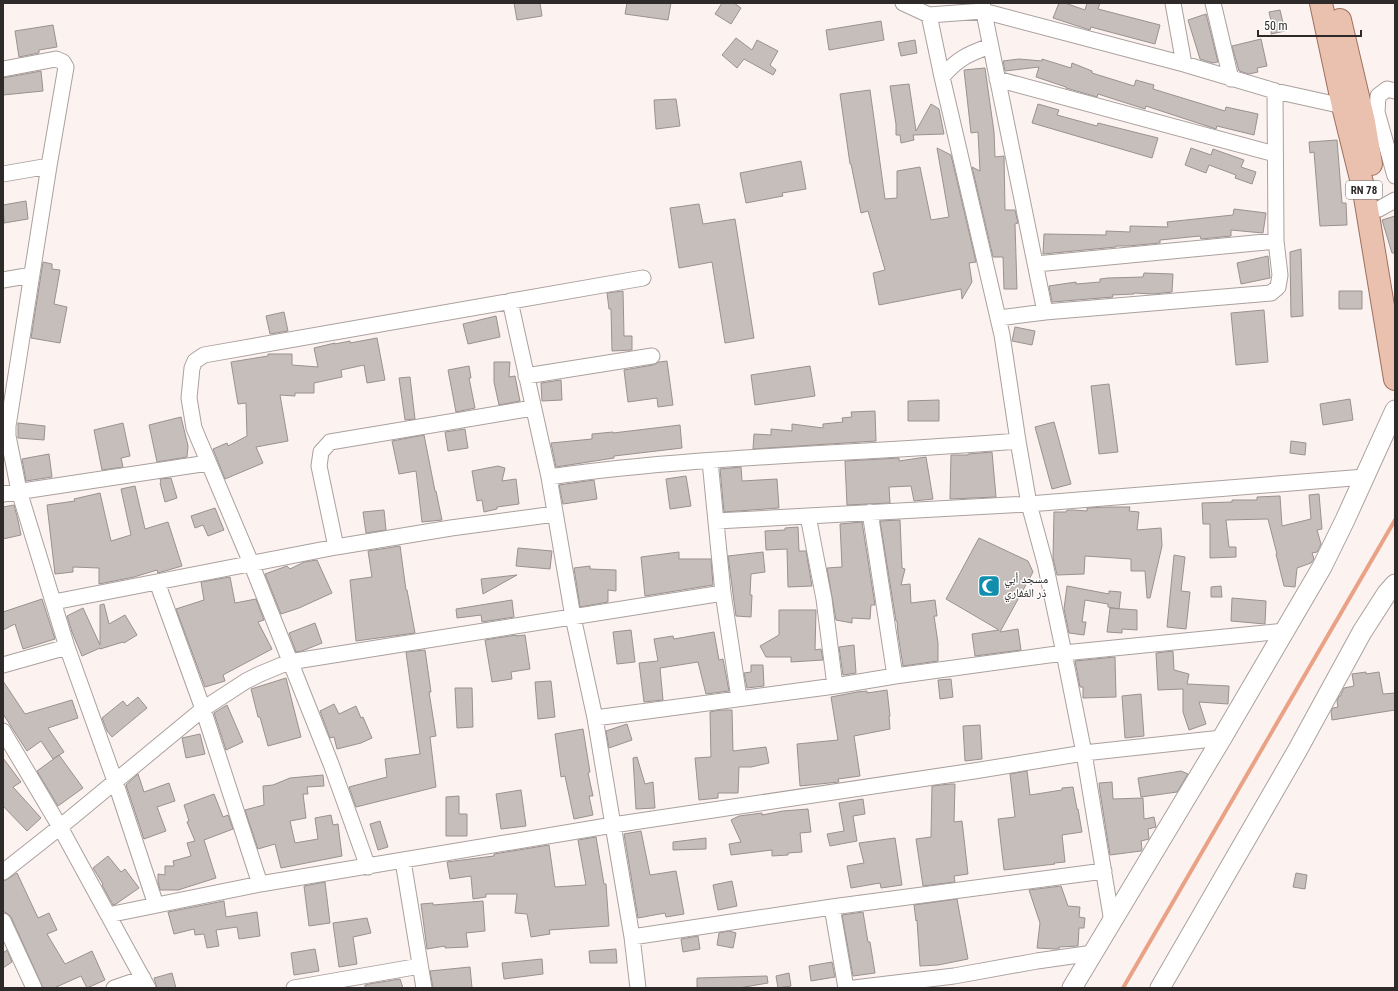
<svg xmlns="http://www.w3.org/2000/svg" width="1398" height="991" font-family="'Roboto Condensed','Noto Naskh Arabic',sans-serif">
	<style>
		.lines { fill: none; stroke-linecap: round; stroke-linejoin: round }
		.stream { stroke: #e9a286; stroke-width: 4 }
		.building { fill: #c6beba; stroke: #9a928f }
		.minor-casing { stroke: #aaa19e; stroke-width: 17 }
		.tertiary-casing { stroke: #aaa19e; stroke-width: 21 }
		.primary-casing { stroke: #9f705e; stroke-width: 24 }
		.minor { stroke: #fff; stroke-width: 15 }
		.tertiary { stroke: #fff; stroke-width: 19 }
		.primary { stroke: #eac0af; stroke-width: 22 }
		.labels { text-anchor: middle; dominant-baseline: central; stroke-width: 3; stroke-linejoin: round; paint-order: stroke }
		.shield { fill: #fff; stroke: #6c6a69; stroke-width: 1 }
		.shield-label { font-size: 11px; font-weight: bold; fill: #2d2a29 }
		.poi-label { font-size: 12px; fill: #2d2a29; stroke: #fff; text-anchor: start }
	</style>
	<rect width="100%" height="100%" fill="#fcf2ef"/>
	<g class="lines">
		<!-- stream -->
		<path class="stream" d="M1123,988L1395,520"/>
	</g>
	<!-- building -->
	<path class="building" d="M514,3H540L542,16L517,20Z
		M627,3H671L668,20L625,14Z
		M722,3H734L741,8L731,24L715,14Z
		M1059,3H1065L1085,10L1087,3H1100L1098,9L1160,25L1155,44L1091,27L1090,30L1053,18Z
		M1280,10L1285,31L1271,34L1272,25L1269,12Z
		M1206,14L1218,62L1213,63L1200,59L1188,20Z
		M881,21L884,40L829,50L826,30Z
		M53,25L57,47L39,50V53L19,57L15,31Z
		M736,38L752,50L757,40L778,51L770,65L776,70L773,75L744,59L737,68L722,55Z
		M1261,39L1267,66L1257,68L1258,72L1249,74L1239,71L1232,46Z
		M915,40L917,53L901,56L898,43Z
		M1019,59L1042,61V59L1071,68L1072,63L1092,71V73L1134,86L1136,80L1154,85L1153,89L1225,111L1226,107L1258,114L1254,135L1217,126L1216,129L1146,106L1145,109L1098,94L1097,97L1066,88V87L1036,77L1039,67L1005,71L1003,61Z
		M985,68L994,132L995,157L1004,156L1005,210H1015L1018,223L1015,224L1017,289H1004L1003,257H993L972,167L980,171L978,132L971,133L964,70Z
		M41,71L43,91L3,95V78Z
		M909,84L916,131L931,104L939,109L944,134L913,135L914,140L901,143L900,135H896V124L890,86Z
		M870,90L885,199L897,198V171L920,167L931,220L949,217L937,148L951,155L976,262L969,263L972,282L962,299L961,289L879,305L873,273L885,270L868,211L861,213L851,164H850L840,94Z
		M676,99L680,126L656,129L654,100Z
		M1038,104L1059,110L1057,115L1097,126L1098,123L1158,138L1152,158L1032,123Z
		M1337,140L1342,203H1346L1347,225L1320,226L1314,152L1310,153L1309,142Z
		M1191,148L1211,155L1213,149L1244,160L1241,167L1256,172L1252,184L1235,178L1236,175L1209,165L1206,173L1185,165Z
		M801,161L806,189L782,193L783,196L746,203L740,173Z
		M26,201L28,219L4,223L3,205Z
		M699,204L703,224L735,219L754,338L725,343L712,262L679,268L670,208Z
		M1234,209L1266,213L1263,233L1231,230V236L1201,239L1200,236L1160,240V243L1128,246H1116V247L1043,254L1044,234L1106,235V231L1130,232V226L1168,227L1167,222L1233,215Z
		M1395,216V253H1392L1382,220Z
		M1301,249L1303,316L1291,317L1290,252Z
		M1268,256L1270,278L1241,284L1237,263Z
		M43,262L52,264V269L60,270L54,304L67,307L60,343L31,338Z
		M1144,273L1173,274L1172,292L1154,294L1134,293V294L1112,295L1113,297L1052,302L1049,286L1076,282V284L1100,282V279L1108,278L1143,277Z
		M623,291L624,336H632V350L612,351L611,309H609L607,293Z
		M1339,291H1362V309H1339Z
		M1264,310L1268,362L1236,365L1231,313Z
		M284,312L288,331L270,334L266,316Z
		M496,316L500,337L468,344L463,324Z
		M1015,327L1035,331L1032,345L1012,341Z
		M377,338L385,380L367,383L364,365L341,370L342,377L314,383V393H295V396L280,395L288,441L256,447L263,463L225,479L213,449L227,443L228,446L247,436L246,403L238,404L231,362L268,356V354H292V365L318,367L314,348L335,343V344L350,341V343Z
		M667,361L673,405L658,407L657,398L628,402L624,370L653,365L659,362Z
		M494,362H510L509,377L515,376L520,401L499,405L494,382Z
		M469,366L471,378H469L475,408L456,412L448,370Z
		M810,366L815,396L755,405L751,375Z
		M410,377L415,419L405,420L399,378Z
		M561,380L562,400L542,401L541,383Z
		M1109,384L1118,452L1099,454L1091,386Z
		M1350,399L1353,420L1323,425L1320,404Z
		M939,400V421H908V401Z
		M875,411L876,441L753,449L754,434L771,435V429L792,431V424L823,428V424L843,422L842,418L852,417L851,412Z
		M181,417L188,446L187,457L157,462L149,425Z
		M1054,422L1071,484L1052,489L1035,427Z
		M18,423L45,426L44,440L18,438Z
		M123,423L130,456L121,458L123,467L102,470L94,430Z
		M680,425L682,448L614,456V458L556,467L551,443L592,439V434L613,432V433Z
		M465,429L468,448L448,451L445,432Z
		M424,435L435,491H436L442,520L422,522L416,471L399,474L392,441Z
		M1291,441L1306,443L1305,455L1290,453Z
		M992,452L996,497L950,499L951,455H968V454Z
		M49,454L52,477L26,481L22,459Z
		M926,457L933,499L914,501L911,486L889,487L890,503L847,505L845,461L899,458V461Z
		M498,466L505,468L502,481L516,479L519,504L497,507V509L484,512L482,500L477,501L472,471Z
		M741,467L742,481L777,479L779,508L724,512L720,469Z
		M686,476L691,506L670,509L666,479Z
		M171,478L177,498L165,502L160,483L161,482L160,479Z
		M594,480L597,499L563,504L559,485Z
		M135,486L145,529L168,522L182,566L158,573L157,570L134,577L99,584V568L73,567V572L55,574L47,505L75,501L74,499L100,493L111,541L131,535L121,489Z
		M1319,494L1322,529L1317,530L1321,544L1317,552L1312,553L1314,559L1311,563L1297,568L1295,587L1284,586L1276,554H1277L1268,519L1226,520L1229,547H1236V557L1210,558V524H1203L1202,503L1232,502V500H1257V497L1280,496L1282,526L1311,519L1309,495Z
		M14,505L18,520L21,535L3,539V507Z
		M1108,507H1130L1129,511L1139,512L1137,530L1161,528L1162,546L1150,598H1147L1145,571H1131V559L1085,556L1084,574L1057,575L1053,558L1054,512H1066L1067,510H1073L1087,511V508Z
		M215,508L224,530L208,536L203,525L195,528L191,516Z
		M384,510L386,530L366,533L363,512Z
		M900,520L902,568L905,569L901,585L910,584L911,603L935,600L937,616H934L938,643V661L903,666L898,634L897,621H896L880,521Z
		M862,522L875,605H871L870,619L852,618V623L836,620L827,568L842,567L840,524Z
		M798,527L799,551H806L812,586L788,587L787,549L766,550L765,531L785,530V528Z
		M979,538L1028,561L1033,572L1000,632L1018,629L1021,650L975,656L972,634L999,630L946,599Z
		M400,546L406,590H407L415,633L356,641L350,580L372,577L368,551Z
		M518,548L552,551L550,569L516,566Z
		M679,552V559H711L713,585L645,596L641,557Z
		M763,552L765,572L751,574L750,595H752L751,617L736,616L728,556Z
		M1174,555L1185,557L1181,591L1190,592L1186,629L1167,627Z
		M317,560L332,593L299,608L281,614L265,574L287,566L290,569L304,562Z
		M590,566V569L616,570V591L608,590V602L580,607L574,568Z
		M517,575L483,594L481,579Z
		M230,577L235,603L256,599L264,620L258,622L272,649L223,675L225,681L205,687L176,609L204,600L201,582Z
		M1067,586L1109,594V591L1121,592L1119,609L1108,607V604L1085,600L1082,622H1086L1084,635L1069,633L1064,609Z
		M1221,586L1222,597H1211V587Z
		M1232,598L1266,601L1265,624L1231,621Z
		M42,599L55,639L23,649L15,624L3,630V612Z
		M512,600L514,617L482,622L481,615L457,618L456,609Z
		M104,604L109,624L125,615L137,635L124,643L123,642L100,649V648L82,656L72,632L67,616L83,608L100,645V605Z
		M1110,608L1137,610V630L1122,629V633L1107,632Z
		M779,610H816L815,650L821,649L823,660L791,662V657H766L760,646L779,635Z
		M315,623L322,643L302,651L296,652L289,633Z
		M631,630L635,662L617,664L613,632Z
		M714,632L719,660L723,659L729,691L706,694L698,662L660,668L663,700L644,702L639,663L658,661L654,639L673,636L674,639Z
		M516,635V636L525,635L530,669L511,672L512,679L492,682L485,640Z
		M854,645L856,673L843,675L839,647Z
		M425,650L431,692H429L436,736L430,737L436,787L356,807L349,787L387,777L385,759L420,754L406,652Z
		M1173,651L1174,670L1189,674L1187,684L1229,686L1228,704L1199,702L1206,724L1189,730L1183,712V689L1158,690L1156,653Z
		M1115,657L1116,697L1083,698V687H1080L1075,661Z
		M751,665H763L764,686L747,688L744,673L751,672Z
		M1366,672V674L1379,672L1383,694L1395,693V710L1332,720L1331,711L1333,708L1338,707L1337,701L1339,696H1341V694L1344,688L1354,686L1352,674Z
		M286,678L301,737L268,746L260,717H258L251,689Z
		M951,679L953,697L940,699L938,680Z
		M3,681L25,714L72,700L78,718L48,728L64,752L53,759L41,741L27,751L3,714Z
		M551,681L555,717L538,719L535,682Z
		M455,688H472L473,727L457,728Z
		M887,690L890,716H889L890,729L854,736L860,776L838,779L839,782L800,786L797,744L838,740L831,697L857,692L867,691V693Z
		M1141,694L1144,736L1125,738L1122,696Z
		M138,697L147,708L112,737L107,731L102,718L123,701L127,706Z
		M334,704L339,714L356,706L361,718L363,717L372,738L361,743L337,749L334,737L330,738L320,711Z
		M227,705L243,742L226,750L214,713Z
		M720,710H732L733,751L766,747L769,763L751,767H739L738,793H718V798L699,800L695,758L711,757L710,712Z
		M627,724L632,740L609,748L606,731Z
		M980,725L982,759L965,761L963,726Z
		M583,729L590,772L588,773L593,796H589L593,815L574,819L565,776L561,777L555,734Z
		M200,734L205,754L186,758L182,738Z
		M59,755L83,788L58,806L37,771Z
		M637,757L645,784L653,782L655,808L636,809L633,758Z
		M3,758L21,782L13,787L41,818L27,831L3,806Z
		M1027,771L1030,795L1062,790V788L1073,787L1077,809H1078L1082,832L1062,835L1065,862L1054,863L1055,864L1004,870L998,819L1015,817L1010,774Z
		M1181,771L1188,774L1177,792L1141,797L1138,778Z
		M138,774L144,792L169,783L175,801L157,807L166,831L144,839L126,785Z
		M323,775L324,786L307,787L308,794H303L306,818L290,821L295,843L318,839L315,818L331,815L333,825L338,824L342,856L281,868L275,844L258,849L245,810L264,805L263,786L273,785L290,778Z
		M1112,782L1113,799L1143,798L1144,819L1154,817L1156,827L1148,829L1149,839L1141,841L1142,849L1141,851L1110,855L1100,792L1099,783Z
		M950,784H955L954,822L962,821L968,874L954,876L955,882L923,886L916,839L931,837L932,786Z
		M521,790L526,826L501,829L496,794Z
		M214,794L223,817L228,815L233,829L204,840L216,878L178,890H160L158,881V874L165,875V866H174L173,861L191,856L187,843L195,841L187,822L189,821L184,805Z
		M459,796V814H467V836H446V797Z
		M863,799L865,814L853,816L857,841L830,846L827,834L844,831L839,803Z
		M808,809L811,832L800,833L802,852L788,853V855L772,856V850L731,855L729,844L741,842L731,820L739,816L762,813V815L783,811Z
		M380,821L388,847L378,850L370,824Z
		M641,831L650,875L676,871L684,914L666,917L665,913L638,918L624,834Z
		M596,837L604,884H606L609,926L549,930L550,934L531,937L527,914L515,913L517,894H486V897L473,899L471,876L450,879L447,862L494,856V854L549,845L555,887L586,885L578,840Z
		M706,838V849L673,850V842Z
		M895,838L902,885L881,888L880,883L851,888L847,866L864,863L859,843Z
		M108,856L121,872L125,869L139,888L116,904L113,905L102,885L103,884L93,868Z
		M17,873L38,918L49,913L57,930L47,934L65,964L92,951L105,980L87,988L81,976L54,988H43L11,917L8,914L3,911V881L8,879Z
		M1296,873L1307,875L1305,889L1293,887Z
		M732,881L737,906L718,910L713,885Z
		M325,882L330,923L309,926L304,886Z
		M1061,886L1068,906L1080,907L1079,917L1085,918L1084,928H1079L1078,946L1059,947V949H1055L1037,948L1040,923L1029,890Z
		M957,899L968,959L938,965L920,966L917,920L916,921L914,905Z
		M224,901L226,917L257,912L260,936L239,939L237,927L216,930L219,946L207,948L204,934L195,935L194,929L174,934L168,912Z
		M483,901L485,931L466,933L468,947L445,948V946L427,949L421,904L433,903V905Z
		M863,912L868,942H870L875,973L853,976L842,915Z
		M367,918L371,933L353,937L357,964L339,967L333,923Z
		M729,931L736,933L733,948L717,945L719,933Z
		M698,936L700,949L683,952L681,939Z
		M315,949L319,971L294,975L291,953Z
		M616,949L617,963H590L589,951Z
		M7,950L12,962L3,968V953Z
		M542,959L543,974L504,979L502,963Z
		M832,962L835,977L811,981L809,966Z
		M470,967L472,988H433L430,971Z
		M172,973L176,988H157L154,978Z
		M789,973L791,986L778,988L776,976Z
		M767,976L768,983L739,988H697V978Z
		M400,979L403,988H365V985L369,984Z"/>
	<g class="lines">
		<!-- minor casing -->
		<g class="minor-casing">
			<path id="minor" d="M903,3L929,15L983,11L1184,64L1275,91L1343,106
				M982,3L1045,312
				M1173,3L1184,64
				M1213,3L1231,79
				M929,15L942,77L1002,335L1018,441L1029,504L1045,563L1064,653L1084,753L1112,922
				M3,69L56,59L63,62L66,67L49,166L8,426V436L19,491L67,647L115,781L156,905
				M942,77C957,59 968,54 990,46
				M997,79L1275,154
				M1395,91L1387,89L1378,96L1377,112L1395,176
				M3,174L49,166
				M1379,209L1395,200
				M1036,264L1276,241
				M3,280L32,275
				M510,301L549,477L573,617L595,718L613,825L974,771L1084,753L1222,738
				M999,318L1045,312L1271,293L1278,287L1280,275L1276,241L1275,91
				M526,376L652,356
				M710,461L723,593L739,698
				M549,477C704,455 862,454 1018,441
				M3,494L208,463
				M870,512L895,676L1064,653L1285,631
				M808,516L824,599L835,686
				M716,521L1029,504L1365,477
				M336,547L319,466L321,452L330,442L533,408
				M157,582L203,709L260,884
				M54,602L336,547L451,528L555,514
				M3,665L67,647
				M595,718L835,686L895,676
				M3,731L60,827L148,988
				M403,861L424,988
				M368,867L331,764L251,563L194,428L189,398L192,368L195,361L204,355L643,278
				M3,872L60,827L203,709L246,681L260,674L289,662L723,593
				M832,907L846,988
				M108,915L260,884L613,825L632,937L638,988
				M3,921L34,988
				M632,937L832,907L1104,871
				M114,988L143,978
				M294,988L420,966
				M854,988L954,976L1037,961L1093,953"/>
		</g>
		<!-- tertiary casing -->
		<g class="tertiary-casing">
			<path id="tertiary" d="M1072,988L1222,738L1322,567L1345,520L1395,410
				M1160,988L1297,751L1362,632L1387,593L1395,584"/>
		</g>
		<!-- primary casing -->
		<g class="primary-casing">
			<path id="primary" d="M1321,3L1343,106L1364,191L1395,379
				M1340,20L1364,122L1371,164"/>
		</g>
		<!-- minor -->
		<use href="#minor" class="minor"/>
		<!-- tertiary -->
		<use href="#tertiary" class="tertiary"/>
		<!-- primary -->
		<use href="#primary" class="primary"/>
	</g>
	<!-- icons -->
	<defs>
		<g id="mosque-square" transform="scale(1.15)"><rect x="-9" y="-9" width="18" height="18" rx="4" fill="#118eae" stroke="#fff"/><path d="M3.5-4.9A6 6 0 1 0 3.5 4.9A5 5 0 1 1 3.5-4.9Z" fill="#fff"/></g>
	</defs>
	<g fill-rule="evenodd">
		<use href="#mosque-square" x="989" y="586"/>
	</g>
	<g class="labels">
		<!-- shield labels -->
		<rect class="shield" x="1346" y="181" width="36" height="18" rx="3"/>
		<g class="shield-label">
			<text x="1364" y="190">RN 78</text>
		</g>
		<!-- poi labels -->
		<g class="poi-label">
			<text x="1004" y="579">مسجد أبي<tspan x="1004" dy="14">ذر الغفاري</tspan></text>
		</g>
	</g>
	<!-- border -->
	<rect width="1398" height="991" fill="none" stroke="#2d2a29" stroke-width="8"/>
	<!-- scale -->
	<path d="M1258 30v6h103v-6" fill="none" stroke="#2d2a29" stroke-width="2"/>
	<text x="1264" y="30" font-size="12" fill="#2d2a29" stroke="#ffffff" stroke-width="3" paint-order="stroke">50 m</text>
</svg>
